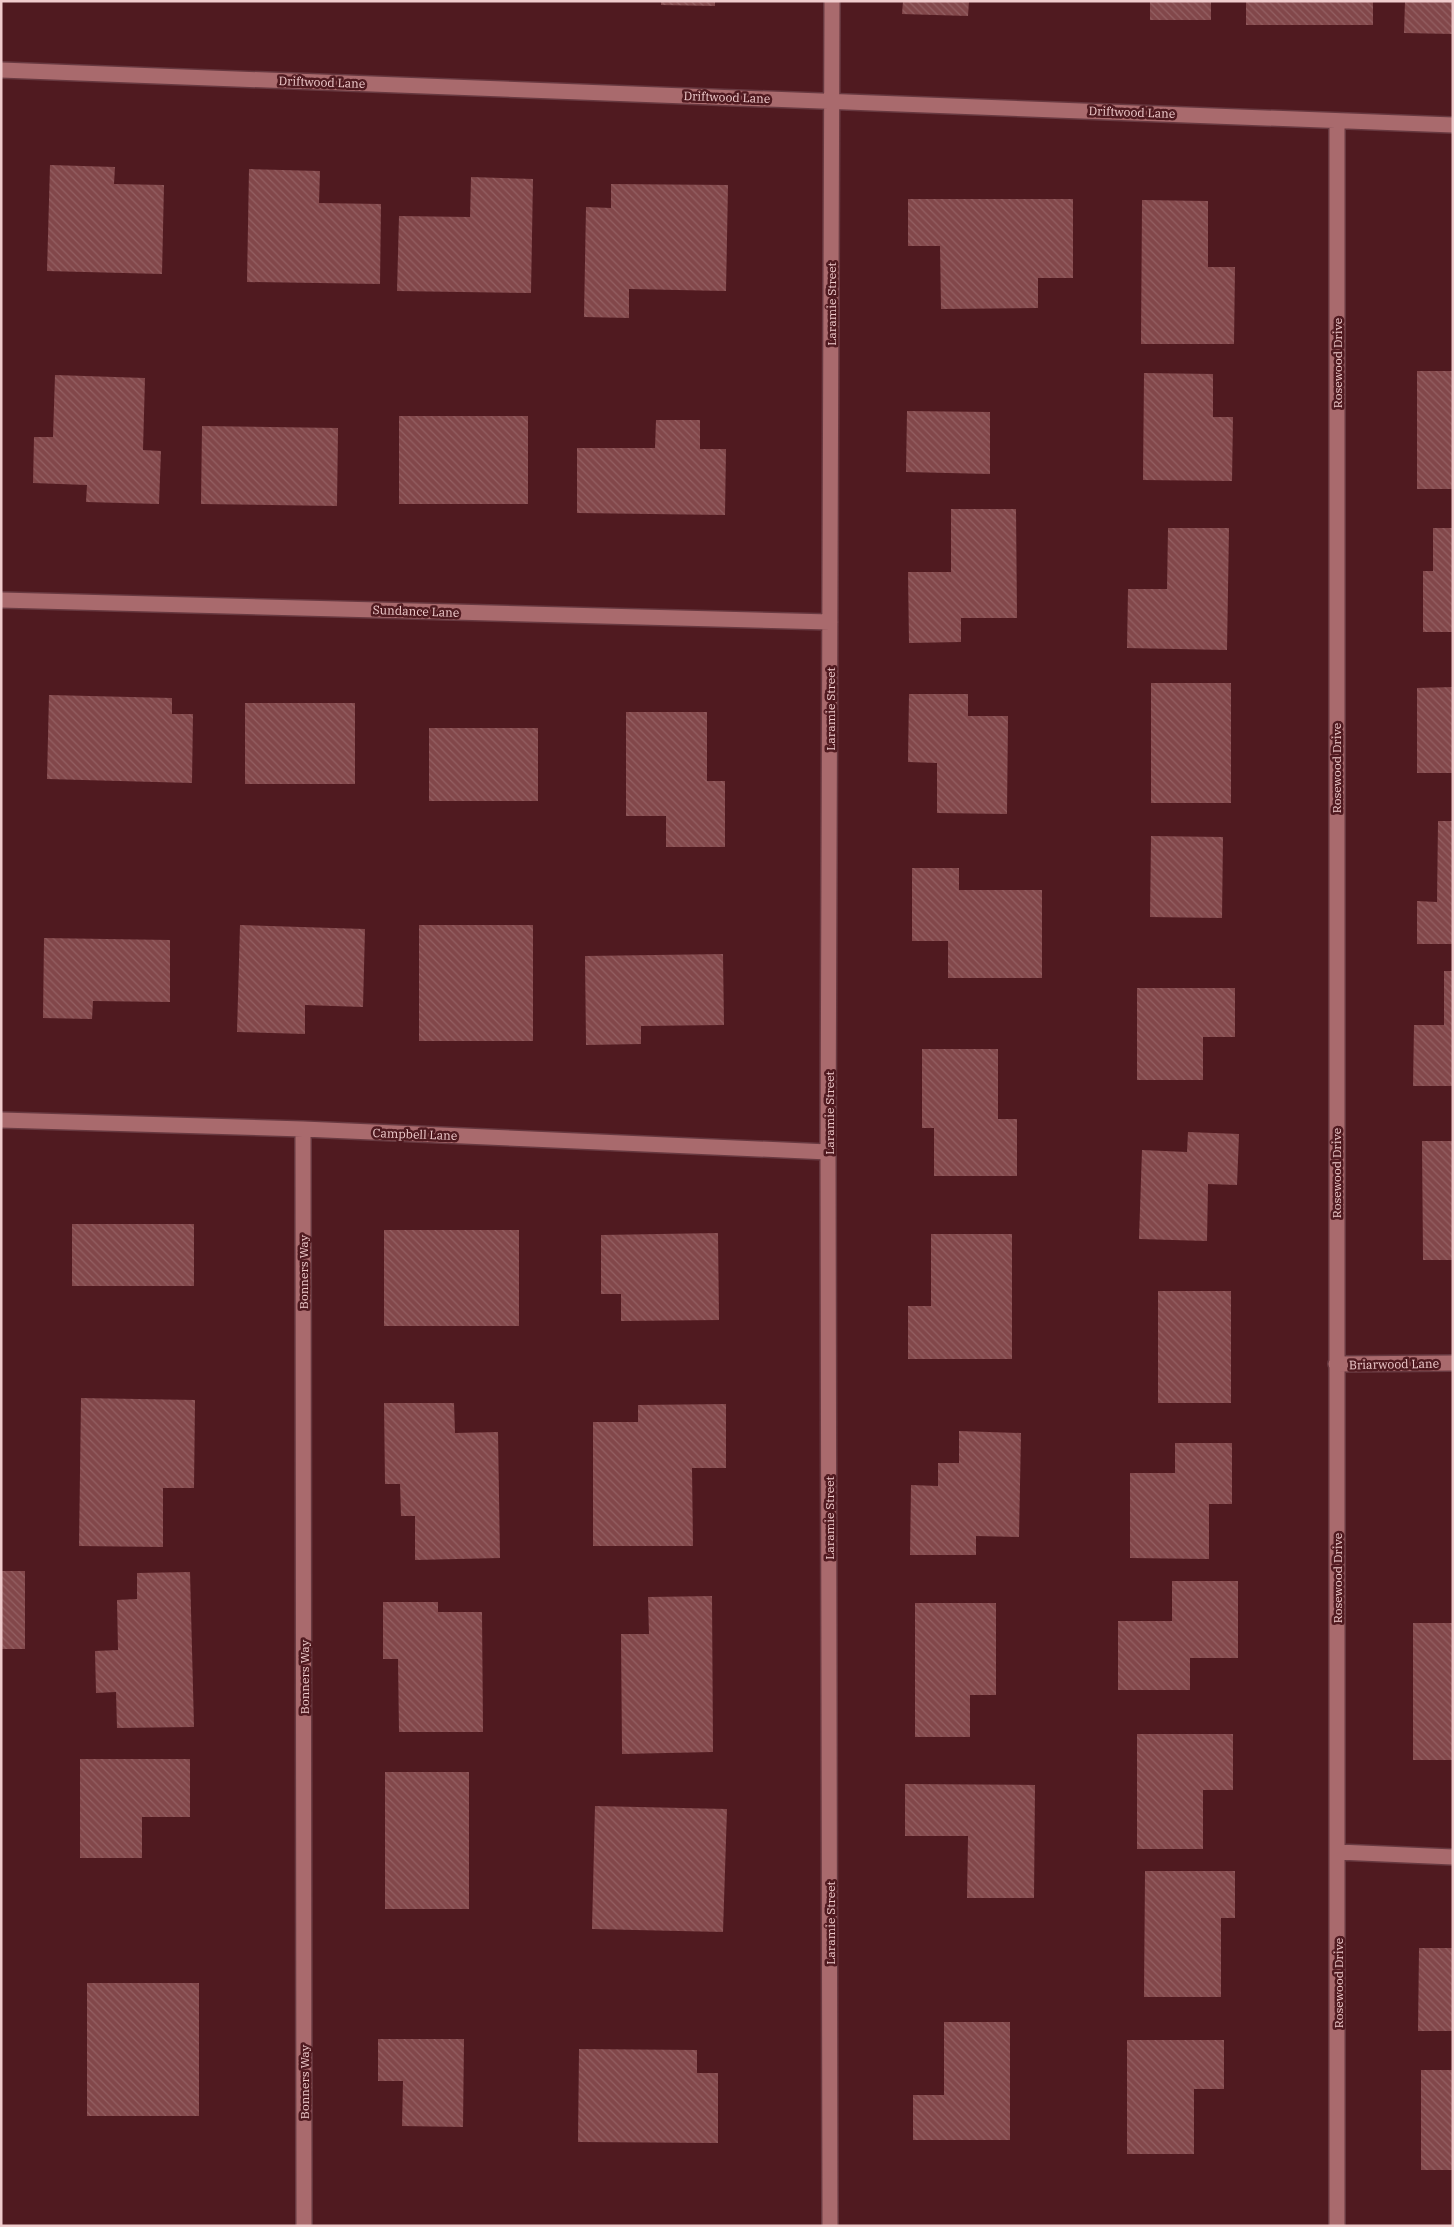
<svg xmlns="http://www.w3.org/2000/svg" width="1454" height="2227" font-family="'IBM Plex Serif',serif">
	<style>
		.building { fill: url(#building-back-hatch) }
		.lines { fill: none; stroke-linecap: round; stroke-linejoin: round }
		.minor-casing { stroke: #683940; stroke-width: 18 }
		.minor { stroke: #a96a6d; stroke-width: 15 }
		.labels { text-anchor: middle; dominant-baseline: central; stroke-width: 5; stroke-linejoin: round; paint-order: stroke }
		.street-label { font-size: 12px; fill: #f0cccd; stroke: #501a20 }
	</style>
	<defs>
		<pattern id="building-back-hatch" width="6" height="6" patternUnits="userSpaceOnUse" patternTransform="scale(1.25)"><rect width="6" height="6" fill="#82474a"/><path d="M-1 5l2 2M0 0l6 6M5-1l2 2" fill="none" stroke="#946063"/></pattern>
	</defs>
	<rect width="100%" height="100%" fill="#501a20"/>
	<!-- building -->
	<path class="building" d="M661,1H715V6L661,5Z
		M903,1H969L968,16L902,14Z
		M1150,1H1211V20H1150Z
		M1246,1H1373V25H1246Z
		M1405,1H1453V34L1404,33Z
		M50,165L115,167L114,184L164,185L162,274L47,271Z
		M249,169L320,171L319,203L381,204L380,284L247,282Z
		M471,177L533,179L531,293L397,291L399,216L470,217Z
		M611,184L728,185L726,291L629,289V318L584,317L586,207L611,208Z
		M908,199H1073V278H1038V308L941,309L940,246H908Z
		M1142,200L1208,201V267H1235L1234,344H1141Z
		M1417,371H1453V489H1417Z
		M1144,373L1213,374V417H1233L1232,481L1143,480Z
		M55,375L145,378L143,450L161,451L159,504L86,502L87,485L33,483L34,437H53Z
		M907,411L990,412V474L906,472Z
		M399,416H528V504H399Z
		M656,420H700V449H726L725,515L577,513V448H655Z
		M202,426L338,428L337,506L201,504Z
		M951,509H1016L1017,618H961V642L909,643L908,572H951Z
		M1168,528H1229L1227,650L1127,648L1128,589H1167Z
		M1433,528H1453V632H1423V571H1433Z
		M1151,683H1231V803H1151Z
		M1453,687V773H1417V688Z
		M909,694H968V716H1008L1007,814L937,813V763L908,762Z
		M49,695L172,698V714H193L192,783L47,779Z
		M245,703H355V784H245Z
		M626,712H707V781H725V847H666V816H626Z
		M429,728H538V801H429Z
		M1438,821H1453V944H1417V901L1437,902Z
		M1151,836L1223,837L1222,918L1150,917Z
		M912,868H959V890H1042V978H948V941H912Z
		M240,925L365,929L363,1007L305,1005V1034L237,1032Z
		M419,925H533V1041H419Z
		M44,938L170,940V1002L93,1001L92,1019L43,1018Z
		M723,954L724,1025L641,1026V1044L586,1045L585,956Z
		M1444,971H1453V1086H1413L1414,1025H1444Z
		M1137,988H1235V1037H1203V1080H1137Z
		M922,1049H998V1119H1017V1176H934V1128H922Z
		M1188,1132L1239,1134L1237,1185L1208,1184L1207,1241L1139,1239L1142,1150L1187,1152Z
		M1422,1141H1453V1260H1423Z
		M72,1224H194V1286H72Z
		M384,1230H519V1326H384Z
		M718,1233L719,1320L621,1321V1294H601V1235Z
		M931,1234H1012V1359H908V1306H931Z
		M1158,1291H1231V1403H1158Z
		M81,1398L195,1400L194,1488H163V1547L79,1546Z
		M384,1403H454L455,1433L498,1432L500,1558L415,1560V1516H401L400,1484H385Z
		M726,1404V1468H692L693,1546H593V1422H638V1405Z
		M959,1431L1021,1433L1019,1537L976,1536V1555H910L911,1485L938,1486V1463H959Z
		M1175,1443H1232V1504H1209V1559L1130,1558V1473H1175Z
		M1,1571H25V1649H1Z
		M190,1572L194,1727L117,1728L116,1692L96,1693L95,1651L118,1650L117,1600L137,1599V1573Z
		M1172,1581H1238V1658H1190V1690H1118V1621H1172Z
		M712,1596L713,1752L622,1754L621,1634H649L648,1597Z
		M383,1602H438V1612H482L483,1732H399L398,1659H383Z
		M915,1603H996V1695H970V1737H915Z
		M1413,1623H1453V1760H1413Z
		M1137,1734H1233V1790H1203V1849H1137Z
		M80,1759H190V1817H142V1858H80Z
		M385,1772H469V1909H385Z
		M905,1784L1035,1785L1034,1898H967L968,1836H905Z
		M595,1806L727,1809L723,1932L592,1929Z
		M1145,1871H1235V1918H1221V1997H1144Z
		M1419,1948H1453V2031H1418Z
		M87,1983H199V2116H87Z
		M944,2022H1010V2140H913V2095H944Z
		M378,2039H464L463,2127L402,2126L403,2081H378Z
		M1127,2040H1224V2089H1194V2154H1127Z
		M579,2049L697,2050V2073H718V2143L578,2142Z
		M1421,2070H1453V2170H1421Z"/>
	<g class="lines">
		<!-- minor casing -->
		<g class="minor-casing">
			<path id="minor" d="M1,70L1453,125
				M1337,121V2226
				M1,600L830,622
				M1,1120L303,1129L828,1152
				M303,1129L304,2226
				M1336,1364L1453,1363
				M1338,1852L1453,1857
				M830,2226L828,1152L832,1"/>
		</g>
		<!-- minor -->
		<use href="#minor" class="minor"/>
	</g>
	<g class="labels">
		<!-- street labels -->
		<g class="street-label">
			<text transform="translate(322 82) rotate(2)">Driftwood Lane</text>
			<text transform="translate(727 97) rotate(2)">Driftwood Lane</text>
			<text transform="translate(1132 112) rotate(2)">Driftwood Lane</text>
			<text transform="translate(831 304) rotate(-90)">Laramie Street</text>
			<text transform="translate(1337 363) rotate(-90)">Rosewood Drive</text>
			<text transform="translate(416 611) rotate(2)">Sundance Lane</text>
			<text transform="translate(830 709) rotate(-90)">Laramie Street</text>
			<text transform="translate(1336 768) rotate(-90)">Rosewood Drive</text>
			<text transform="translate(829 1113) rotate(-90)">Laramie Street</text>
			<text transform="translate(415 1134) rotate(2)">Campbell Lane</text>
			<text transform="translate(1336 1173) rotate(-90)">Rosewood Drive</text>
			<text transform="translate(303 1272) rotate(-90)">Bonners Way</text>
			<text transform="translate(1394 1364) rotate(-1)">Briarwood Lane</text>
			<text transform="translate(829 1518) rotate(-90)">Laramie Street</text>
			<text transform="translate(1337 1578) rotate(-90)">Rosewood Drive</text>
			<text transform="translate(304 1677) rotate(-90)">Bonners Way</text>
			<text transform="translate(830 1923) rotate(-90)">Laramie Street</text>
			<text transform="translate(1338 1983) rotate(-90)">Rosewood Drive</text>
			<text transform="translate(304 2082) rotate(-90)">Bonners Way</text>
		</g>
	</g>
	<!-- border -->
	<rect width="1454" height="2227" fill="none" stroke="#f0cccd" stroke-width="5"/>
</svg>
